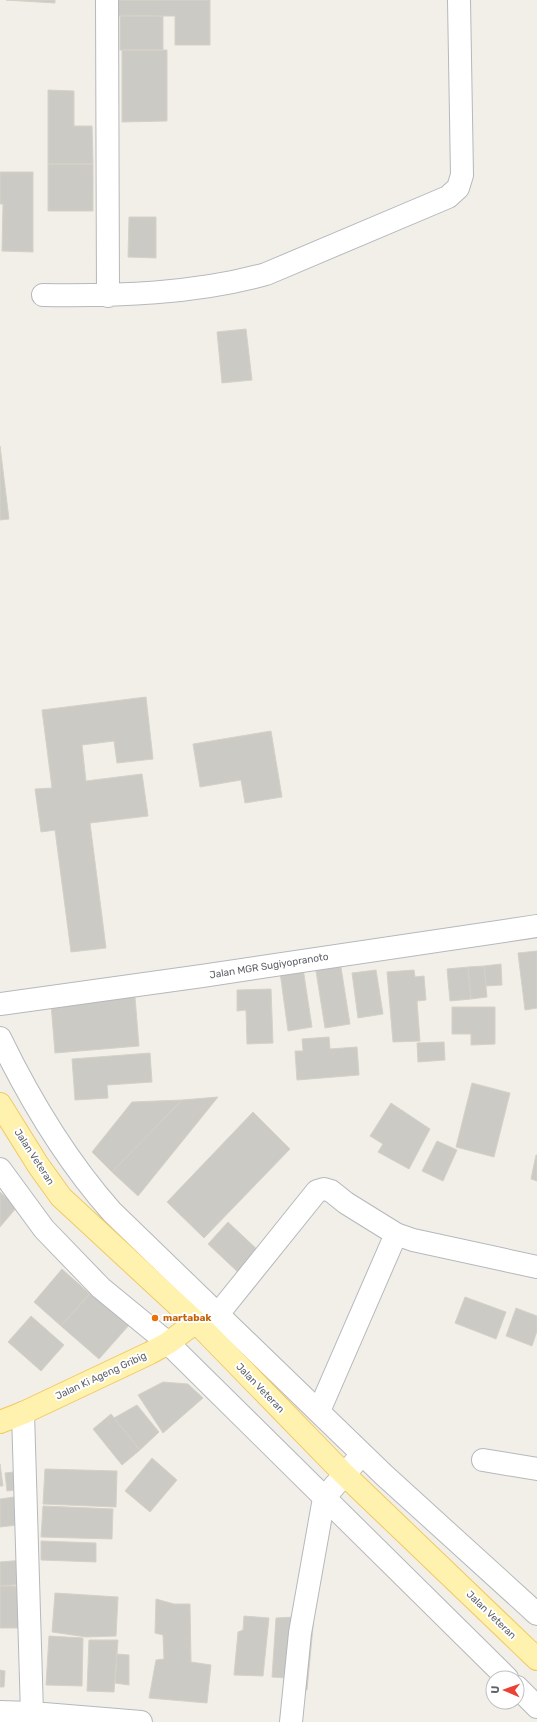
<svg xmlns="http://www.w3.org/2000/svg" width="537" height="1722" font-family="Rubik,sans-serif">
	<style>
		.building { fill: #cccac5; stroke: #d6d1c6 }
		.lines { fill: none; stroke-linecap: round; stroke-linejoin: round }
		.minor-casing { stroke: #b5b8bc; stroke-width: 24 }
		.major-casing { stroke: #f2c960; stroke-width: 24 }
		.minor { stroke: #fff; stroke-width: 22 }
		.major { stroke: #fff2af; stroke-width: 22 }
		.food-dot { fill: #e8710a; stroke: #fff; stroke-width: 1.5 }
		.labels { text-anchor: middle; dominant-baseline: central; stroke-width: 4; stroke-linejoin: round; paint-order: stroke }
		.street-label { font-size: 10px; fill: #5f6368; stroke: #fff }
		.food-label { font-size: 10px; font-weight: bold; fill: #c56008; stroke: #fff; text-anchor: start }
	</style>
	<rect width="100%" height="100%" fill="#f1efe8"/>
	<!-- building -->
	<path class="building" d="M6,0H55V3Z
		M115,0H210V45H175V16H115Z
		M120,15L163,16V50H120Z
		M122,50H167V121L122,122Z
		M48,90L74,91V126H92L93,164H48Z
		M48,164H93V211H48Z
		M0,172H33V252L2,251L3,204H0Z
		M129,217H156V258L128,257Z
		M246,329L252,380L222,383L217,332Z
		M0,446L9,519L0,520Z
		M146,697L153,759L117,763L114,741L82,745L86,781L142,774L148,816L90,823L106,948L71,952L55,830L41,832L35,789L52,788L42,710Z
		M271,731L282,797L245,803L241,780L200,787L193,744Z
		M537,951V1008L525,1010L518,953Z
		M340,961L350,1024L325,1028L315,965Z
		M501,964L502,985L486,986L484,966Z
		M484,966L487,997L471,999L468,967Z
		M468,967L471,999L450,1001L447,969Z
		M303,968L312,1027L288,1031L280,972Z
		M376,970L383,1014L358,1018L352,973Z
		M414,970L415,977L424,976L426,1000L417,1001L420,1041L393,1042L387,972Z
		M271,989L273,1043L247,1044L246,1010L237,1011V990Z
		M135,997L139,1046L55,1053L51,1004Z
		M452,1007H495V1044L471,1045V1034H452Z
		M329,1037L330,1049L357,1047L359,1075L297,1080L295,1051H303L302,1039Z
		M444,1042L445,1060L418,1062L417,1043Z
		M150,1053L152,1082L107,1085L108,1098L75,1100L72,1059Z
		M472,1083L510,1093L494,1157L456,1147Z
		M218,1097L138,1196L112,1172L182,1100Z
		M182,1100L112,1172L92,1152L132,1102Z
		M391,1103L430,1129L409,1169L378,1152L383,1144L370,1136Z
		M253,1112L290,1149L204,1238L167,1202Z
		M437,1141L457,1150L443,1181L422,1171Z
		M536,1155H537V1181L531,1179Z
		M0,1192L17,1207L0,1227Z
		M228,1222L262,1254L242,1276L208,1244Z
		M62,1269L90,1294L61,1326L34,1302Z
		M92,1291L130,1324L99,1359L61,1326Z
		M465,1297L506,1312L496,1339L455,1323Z
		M516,1308L537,1316V1331L532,1346L506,1336Z
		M31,1316L64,1345L41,1371L8,1342Z
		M163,1382L188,1384L203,1398L163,1433L138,1395Z
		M137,1405L159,1432L140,1450L114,1418Z
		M111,1414L140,1450L122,1465L93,1429Z
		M152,1458L177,1480L150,1512L125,1491Z
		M0,1464L3,1486H0Z
		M45,1469L117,1471L116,1507L43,1504Z
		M30,1470V1488L7,1491L5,1473Z
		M28,1495L27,1524L0,1527V1499Z
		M43,1506L113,1509L112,1539L41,1537Z
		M41,1541L96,1543V1562L41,1560Z
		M24,1560L26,1584L0,1586V1562Z
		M0,1586H30L31,1628H0Z
		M55,1593L118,1597L116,1636L86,1637L52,1632Z
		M156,1599L174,1604H190L191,1662L211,1665L207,1703L149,1698L156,1660L164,1659L163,1635L155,1633Z
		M244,1616L269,1618L263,1676L234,1675L238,1632L243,1630Z
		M314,1616L307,1690L287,1689V1678L272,1677L276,1618Z
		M49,1636L83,1638L82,1686L46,1685Z
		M89,1640H118L114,1692L87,1691Z
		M117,1654L129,1655V1685L115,1683Z
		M0,1670L5,1671L4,1687H0Z"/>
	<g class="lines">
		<!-- minor casing -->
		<g class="minor-casing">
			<path id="minor" d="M107,0L108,296
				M43,295C117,296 195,294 266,274L448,197L458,188L462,175L459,0
				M0,1004L202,976L537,926
				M0,1038C30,1100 66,1160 112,1212L384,1475L537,1614
				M0,1169L44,1229L101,1288L168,1343L507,1678
				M218,1314L317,1191L324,1189L331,1191L346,1203L396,1234L413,1240L537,1267
				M319,1411L396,1234
				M23,1413L32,1713
				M483,1460L537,1469
				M517,1687L537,1707
				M0,1712L32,1713L141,1722
				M291,1722L300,1633L324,1498L357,1460"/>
		</g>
		<!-- major casing -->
		<g class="major-casing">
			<path id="major" d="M0,1104L38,1165L61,1197L196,1322L344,1474L537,1659
				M0,1422L23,1413L150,1353L168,1343L196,1322"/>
		</g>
		<!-- minor -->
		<use href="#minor" class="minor"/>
		<!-- major -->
		<use href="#major" class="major"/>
	</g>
	<!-- markers -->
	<circle class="food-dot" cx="155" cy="1318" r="4"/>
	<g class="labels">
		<!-- street labels -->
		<g class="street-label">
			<text transform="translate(269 966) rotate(-9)">Jalan MGR Sugiyopranoto</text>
			<text transform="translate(34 1157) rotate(57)">Jalan Veteran</text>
			<text transform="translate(101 1376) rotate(-25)">Jalan Ki Ageng Gribig</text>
			<text transform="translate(260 1388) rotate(46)">Jalan Veteran</text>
			<text transform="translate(491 1615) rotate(44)">Jalan Veteran</text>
		</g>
		<!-- food labels -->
		<g class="food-label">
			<text x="163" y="1318">martabak</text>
		</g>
	</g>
	<!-- north arrow -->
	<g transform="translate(505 1690) rotate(272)"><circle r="19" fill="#ffffff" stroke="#bfc1c3"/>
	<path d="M0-3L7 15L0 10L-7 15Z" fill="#ea4335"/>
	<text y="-6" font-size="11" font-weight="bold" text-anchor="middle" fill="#5f6368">U</text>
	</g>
</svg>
